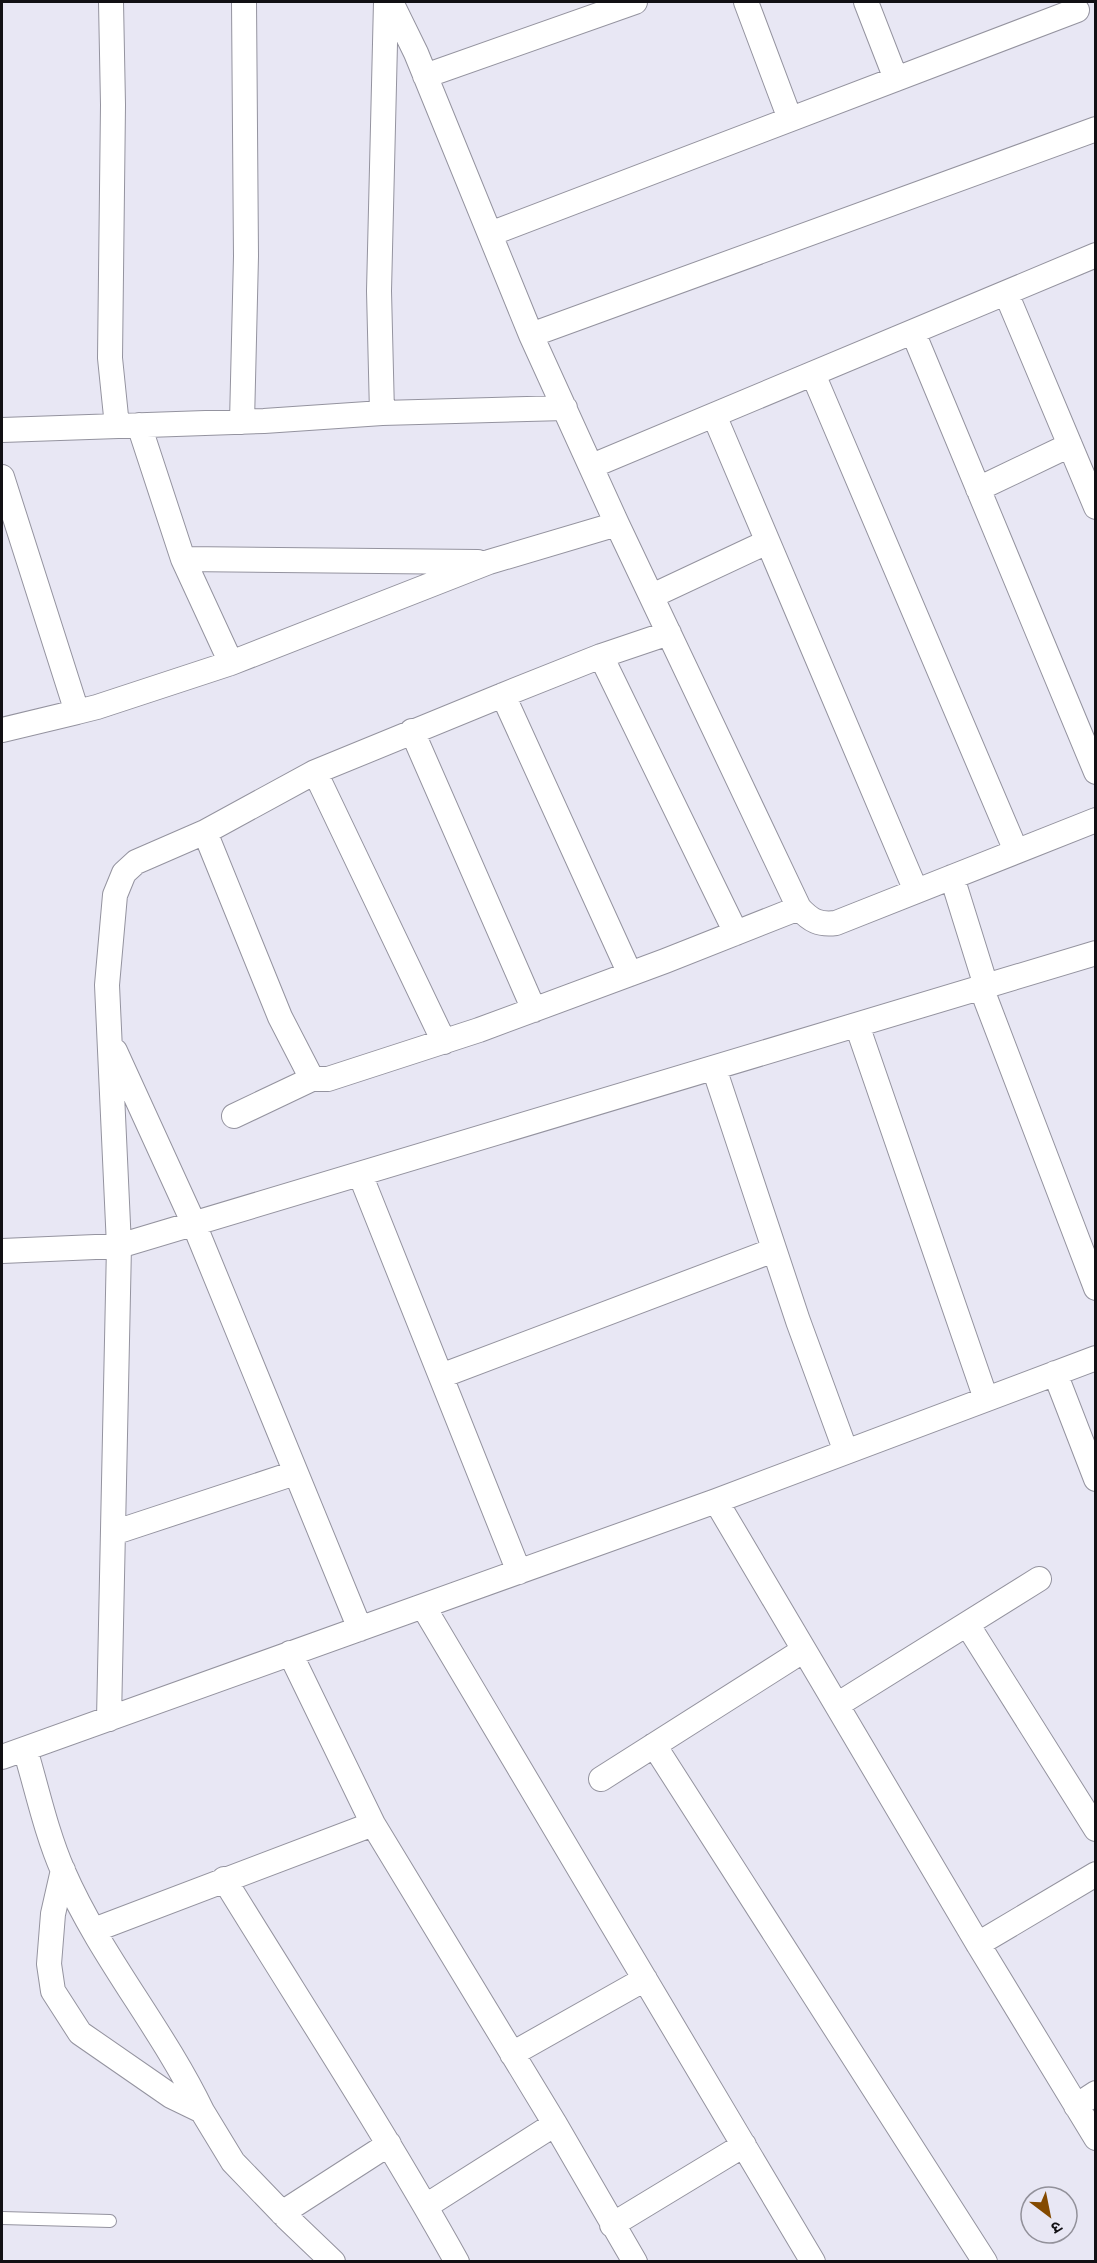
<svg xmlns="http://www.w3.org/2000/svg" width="1097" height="2263" font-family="Quicksand,'Noto Sans Devanagari',sans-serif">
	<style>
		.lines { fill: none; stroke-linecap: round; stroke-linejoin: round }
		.service-casing { stroke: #94939f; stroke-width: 14 }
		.minor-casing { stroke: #94939f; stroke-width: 26 }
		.service { stroke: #fff; stroke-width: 12 }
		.minor { stroke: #fff; stroke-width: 24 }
	</style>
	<rect width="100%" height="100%" fill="#e8e7f4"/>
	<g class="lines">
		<!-- service casing -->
		<g class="service-casing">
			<path id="service" d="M2,2218L110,2221"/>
		</g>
		<!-- minor casing -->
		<g class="minor-casing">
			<path id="minor" d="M111,2L113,105L110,358L117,426
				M391,2L416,53L531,335L617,524L799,908C811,921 819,925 836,923L1096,820
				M746,2L790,119
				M866,2L896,79
				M425,76L635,2
				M490,234L1077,10
				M1006,293L1096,507
				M913,332L1096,772
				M531,335L1096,129
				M813,374L1016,851
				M382,413L565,408
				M714,415L916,891
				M242,422L246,256L244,2
				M139,425L183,559L478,562
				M2,430L264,421L382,413L379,291L386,2
				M592,466L1096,255
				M2,477L77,712L97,707L231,663L489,562L617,524
				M978,489L1070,445
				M183,559L231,663
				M652,596L767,542
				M601,656L736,933
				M503,695L630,974
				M2,730L77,712
				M412,731L534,1010
				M315,772L444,1042
				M205,832L280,1017L312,1079H328L479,1030L665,961L799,908
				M952,877L986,986
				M981,987L1096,1288
				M857,1025L986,1399
				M115,1051L194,1224L360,1629
				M714,1068L798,1321L846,1452
				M234,1116L312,1079
				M360,1174L519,1572
				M2,1251L119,1246L1096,953
				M1055,1373L1096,1479
				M441,1376L774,1250
				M716,1501L978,1944L1096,2138
				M113,1533L295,1473
				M423,1606L813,2262
				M967,1624L1096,1829
				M290,1653L373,1824L555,2124L635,2262
				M837,1705L1039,1579
				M109,1719L119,1246L107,985L115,895L124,873L136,862L205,832L315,772L503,695L601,656L669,633
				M654,1745L985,2262
				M25,1749C37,1789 46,1832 63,1871C100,1956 162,2028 202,2111L171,2096L80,2033L53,1991L49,1964L53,1914L63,1870
				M2,1757L716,1501L1096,1358
				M601,1779L804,1650
				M224,1879C302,2006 384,2131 457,2262
				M94,1930L373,1824
				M978,1944L1096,1874
				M512,2054L645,1979
				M1076,2106L1096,2093
				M202,2111L233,2162L286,2217L333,2262
				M426,2206L555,2124
				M282,2213L389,2144
				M612,2225L744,2145"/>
		</g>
		<!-- service -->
		<use href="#service" class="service"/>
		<!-- minor -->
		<use href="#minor" class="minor"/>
	</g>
	<!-- border -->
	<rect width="1097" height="2263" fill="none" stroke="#111014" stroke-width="6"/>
	<!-- north arrow -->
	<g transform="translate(1049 2215) rotate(148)"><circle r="28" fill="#e8e7f4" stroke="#92919a" stroke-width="1.5"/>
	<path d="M0-4.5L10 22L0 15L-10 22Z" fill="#844a00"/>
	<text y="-9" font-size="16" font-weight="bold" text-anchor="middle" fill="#111014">उ</text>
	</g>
</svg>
